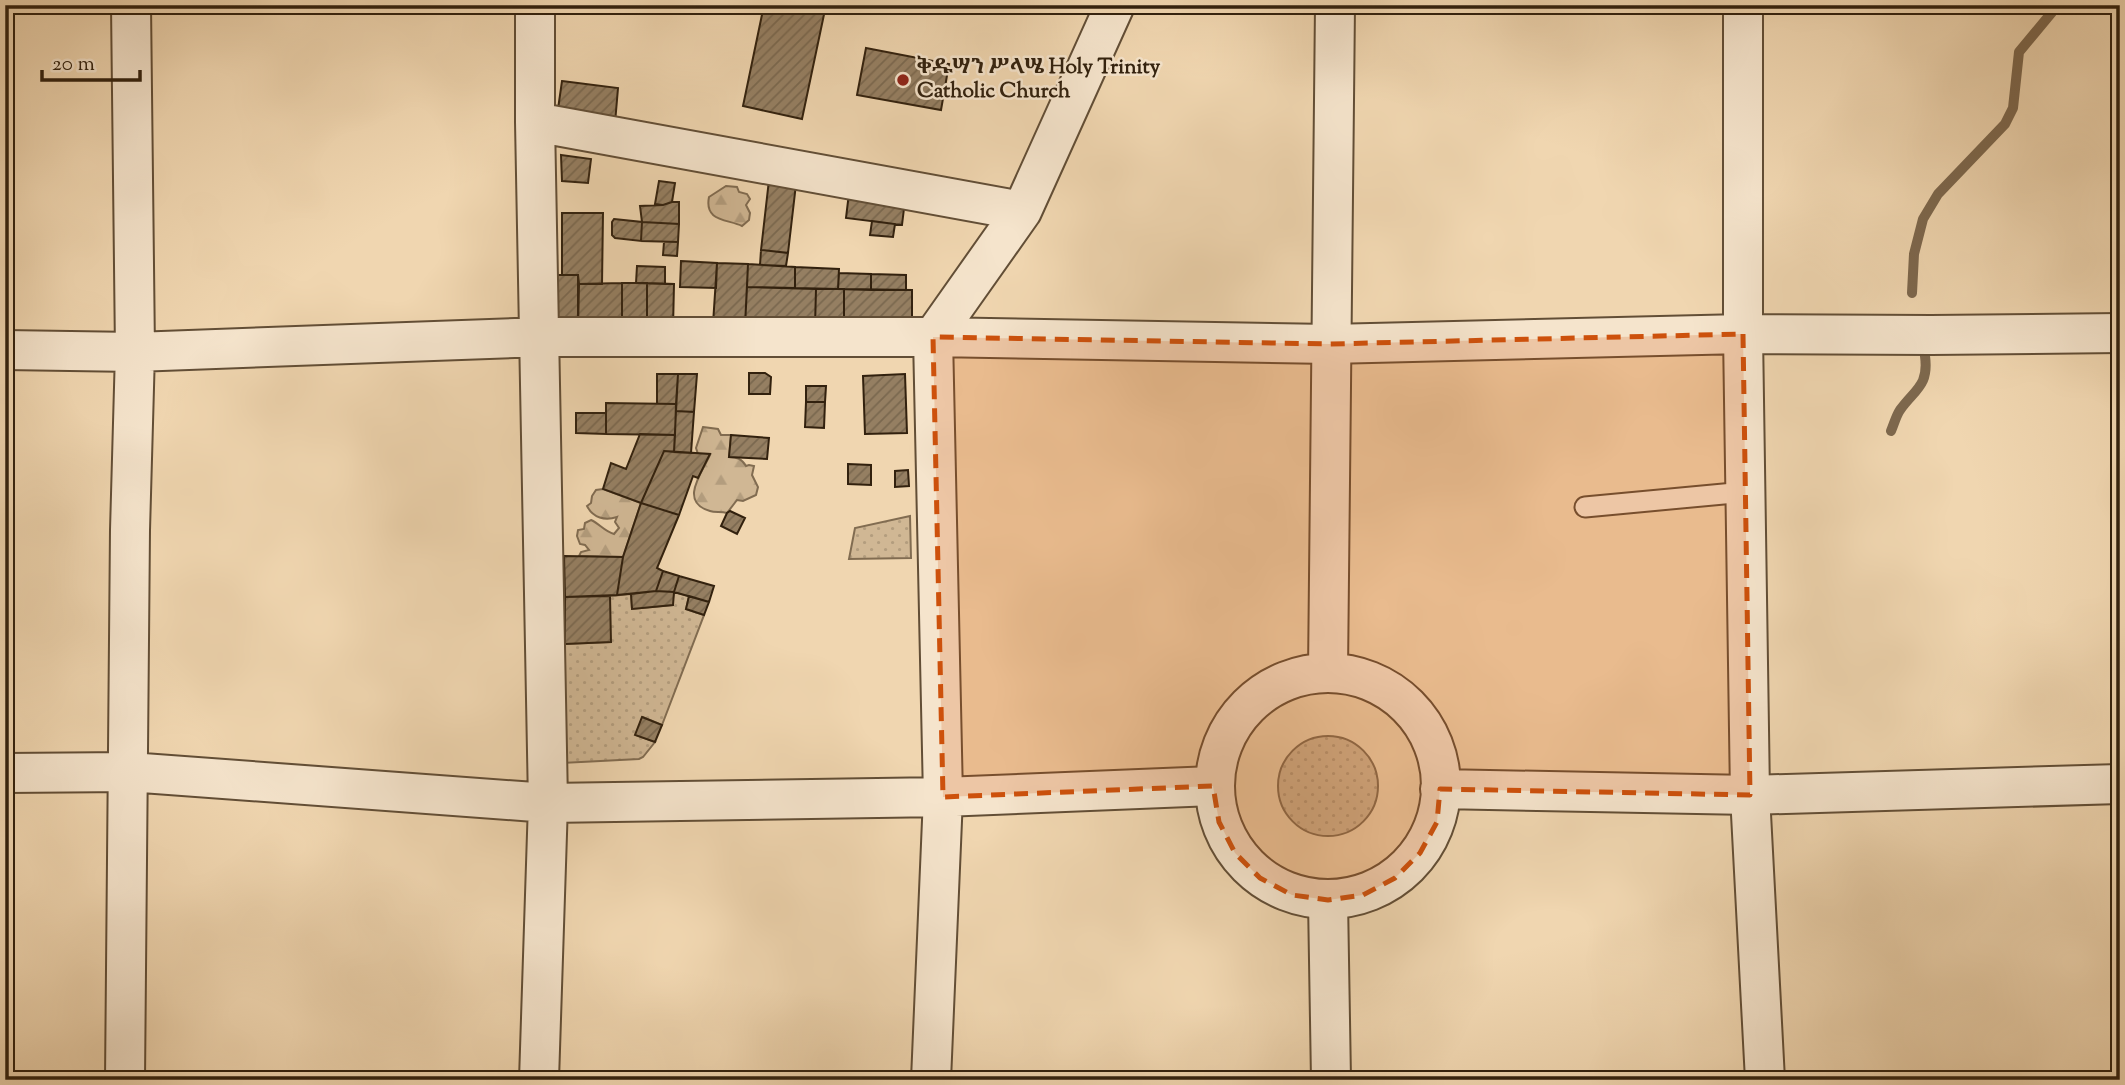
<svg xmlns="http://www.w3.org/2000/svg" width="2125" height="1085" font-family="'Sorts Mill Goudy','Noto Serif Ethiopic',serif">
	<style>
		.grass { fill: url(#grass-dots); stroke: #816c51; stroke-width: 2 }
		.forest { fill: url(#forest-firs); stroke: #816c51; stroke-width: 2 }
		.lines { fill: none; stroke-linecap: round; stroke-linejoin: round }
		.stream { stroke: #7d684e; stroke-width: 10 }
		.building { fill: url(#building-hatch); stroke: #32210e; stroke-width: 2 }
		.service-casing { stroke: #624e36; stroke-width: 23 }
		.minor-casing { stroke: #624e36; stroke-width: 42 }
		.tertiary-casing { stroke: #624e36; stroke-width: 42 }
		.service { stroke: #f5e4cc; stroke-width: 19 }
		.minor { stroke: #f5e4cc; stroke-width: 38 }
		.tertiary { stroke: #f5e4cc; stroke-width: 38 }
		.marked { fill: #cd510c; fill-opacity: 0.2; stroke: #cd510c; stroke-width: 5; stroke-dasharray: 14 9; stroke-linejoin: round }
		.poi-dot { fill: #8f2418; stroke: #f5e4cc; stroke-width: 2.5 }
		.labels { text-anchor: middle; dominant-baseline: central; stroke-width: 5; stroke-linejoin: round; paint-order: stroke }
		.poi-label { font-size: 21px; font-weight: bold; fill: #32210e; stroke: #f5e4cc; text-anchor: start }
	</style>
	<defs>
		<pattern id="grass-dots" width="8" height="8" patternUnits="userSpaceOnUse" patternTransform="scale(1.75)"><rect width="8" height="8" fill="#d0b794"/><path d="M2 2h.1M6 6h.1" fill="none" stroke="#b39d7e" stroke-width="1.8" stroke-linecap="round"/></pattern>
		<pattern id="forest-firs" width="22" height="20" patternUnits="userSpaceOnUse" patternTransform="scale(1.75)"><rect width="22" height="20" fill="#d0b794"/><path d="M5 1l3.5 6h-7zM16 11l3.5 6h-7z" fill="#b39d7e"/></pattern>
		<pattern id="building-hatch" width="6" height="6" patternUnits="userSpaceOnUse" patternTransform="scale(1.75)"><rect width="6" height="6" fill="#957f62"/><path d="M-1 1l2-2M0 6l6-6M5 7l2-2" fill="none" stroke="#7a684f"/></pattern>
	</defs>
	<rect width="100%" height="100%" fill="#f0d6b0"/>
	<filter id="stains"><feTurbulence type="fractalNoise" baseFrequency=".00286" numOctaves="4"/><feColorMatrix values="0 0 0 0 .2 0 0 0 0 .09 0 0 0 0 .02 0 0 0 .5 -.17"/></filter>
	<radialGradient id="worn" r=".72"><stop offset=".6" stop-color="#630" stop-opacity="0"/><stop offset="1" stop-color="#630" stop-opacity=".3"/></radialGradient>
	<!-- grass -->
	<path class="grass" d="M910,516L911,558L849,559L855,528Z
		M674,592L689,596L686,609L704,615L662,725L643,717L636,735L655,742L643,757L639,759L562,763L565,644L610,642V596L631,594L632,609L672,605Z
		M1278 786a50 50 0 1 1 100 0a50 50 0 1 1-100 0Z"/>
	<!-- forest -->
	<path class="forest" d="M726,186L737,187L739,192L747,194L750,199L746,205L750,213L749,220L742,226C728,219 704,222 709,197Z
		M703,427L718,429L721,435H731L729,457C737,457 742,459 746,466L749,465L754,466L752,475L758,487L756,495L743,501L737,500L727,513C721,511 715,513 710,511C679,502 701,474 710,455L698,454L696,448Z
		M603,489L641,503L623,557L579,556L581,552L589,550L585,545L580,544L577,536L578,530L584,529L585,523L591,520C600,524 604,531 614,534L619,528L615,522L617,517C605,521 593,518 587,506L591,503L592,496L596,490Z"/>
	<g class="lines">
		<!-- stream -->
		<path class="stream" d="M1912,293L1914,254L1923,219L1938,194L2005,124L2013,108L2019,52L2058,5
			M1891,431C1894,424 1896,416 1900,410C1915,389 1929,386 1925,356"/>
	</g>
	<!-- building -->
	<path class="building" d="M764,5H826L802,119L743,106Z
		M866,48L949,64L941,110L857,95Z
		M562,81L618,88L615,123L557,116Z
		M561,155L591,159L588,183L562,181Z
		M769,180L796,184L788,253L761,250Z
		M659,181L675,183L672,202L663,205L655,204Z
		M849,193L905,200L902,225L846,218Z
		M672,202H679V224L642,222L640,206L663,205Z
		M562,213H603L602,284H579L578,275H562Z
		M614,219L642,222L641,241L615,238L612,235V222Z
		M872,221L895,224L893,237L870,235Z
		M642,222L679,224L678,242L641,241Z
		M664,242H678L677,256L663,255Z
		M761,250L788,253L786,266L760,265Z
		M681,261L717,263L716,288L680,287Z
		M717,263L748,264L745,326L713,324Z
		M748,264L795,267V288L747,287Z
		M637,266L665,267V284L636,283Z
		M795,267L839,269L838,289L795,288Z
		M839,273L871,274V290L838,289Z
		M871,274L906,275V290H871Z
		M553,275H578V327L557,322Z
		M622,283V326L578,327L579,284Z
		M622,283H647V327L622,326Z
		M647,283L674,284L673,328L647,327Z
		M747,287L816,289L815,327L745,326Z
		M816,289H844V327H815Z
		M844,289L912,290V327H844Z
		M749,373H765L771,377L770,394H749Z
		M657,374H678L676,404H657Z
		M678,374H697L694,412L676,411Z
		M905,374L907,433L865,434L863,376Z
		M806,386H826L825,402H806Z
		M806,402H825L824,428L805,427Z
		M606,403L676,404L675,435L606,434Z
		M676,411L694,412L691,453L674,452Z
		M576,413H606V434L576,433Z
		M640,434L675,435L674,452L664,451L641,503L603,489L611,463L626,469Z
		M731,435L769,438L767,459L729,457Z
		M664,451L710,454L698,478L693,476L679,515L641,503Z
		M848,464L871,465V485L848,484Z
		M908,470L909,486L895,487V471Z
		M641,503L679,515L657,568L663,571L656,591L617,595L623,557Z
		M730,511L745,518L737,534L721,526L727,513Z
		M564,556L623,557L617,595L565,597Z
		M663,571L679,576L674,592L656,591Z
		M679,576L714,586L709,602L674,592Z
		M656,591L674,592L673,605L632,609L631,594Z
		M610,596L611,642L565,644V597Z
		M689,596L709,602L704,615L686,609Z
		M642,717L662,725L655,742L635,735Z"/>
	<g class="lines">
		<!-- service casing -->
		<g class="service-casing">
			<path id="service" d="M1585,507L1745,492"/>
		</g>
		<!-- minor casing -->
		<g class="minor-casing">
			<path id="minor" d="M535,5V122L548,803L539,1080
				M1743,5V334L1750,795L1765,1080
				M535,122L1022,211
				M5,350L135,352L541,337H933L1330,344L1743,334L1931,335L2120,333
				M5,773L129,772L548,803L943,797L1213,786
				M1328,900L1331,1080
				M125,1080L130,530L135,352L131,5
				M931,1080L943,797L933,337L1022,211L1115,5"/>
		</g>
		<!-- tertiary casing -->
		<g class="tertiary-casing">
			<path id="tertiary" d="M1328,672L1335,5
				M1215 786a113 113 0 1 1 226 0a113 113 0 1 1-226 0Z
				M1440,789L1750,795L2120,784"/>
		</g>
		<!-- service -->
		<use href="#service" class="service"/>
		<!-- minor -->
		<use href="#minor" class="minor"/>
		<!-- tertiary -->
		<use href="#tertiary" class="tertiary"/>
	</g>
	<!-- marked area -->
	<path class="marked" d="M1743,334L1750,795L1440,789L1437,822L1420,853L1395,878L1363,895L1328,900L1292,895L1260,878L1235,853L1219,822L1213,786L943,797L933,337L1330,344Z"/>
	<!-- markers -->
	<circle class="poi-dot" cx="903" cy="80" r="7"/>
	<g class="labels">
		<!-- poi labels -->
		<g class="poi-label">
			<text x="917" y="68">ቅዱሣን ሥላሤ Holy Trinity<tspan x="917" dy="24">Catholic Church</tspan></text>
		</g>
	</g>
	<!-- margin -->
	<rect width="2125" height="1085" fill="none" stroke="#f0d6b0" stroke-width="28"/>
	<rect x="7" y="7" width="2111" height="1071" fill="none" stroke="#32210e" stroke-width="3.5"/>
	<rect x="14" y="14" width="2097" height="1057" fill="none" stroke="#32210e" stroke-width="2"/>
	<!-- scale -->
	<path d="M42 70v10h98v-10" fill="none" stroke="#32210e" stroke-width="3.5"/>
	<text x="52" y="70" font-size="21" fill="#32210e" stroke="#f5e4cc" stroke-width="5" paint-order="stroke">20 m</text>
	<rect width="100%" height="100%" filter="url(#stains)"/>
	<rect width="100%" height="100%" fill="url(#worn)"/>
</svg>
